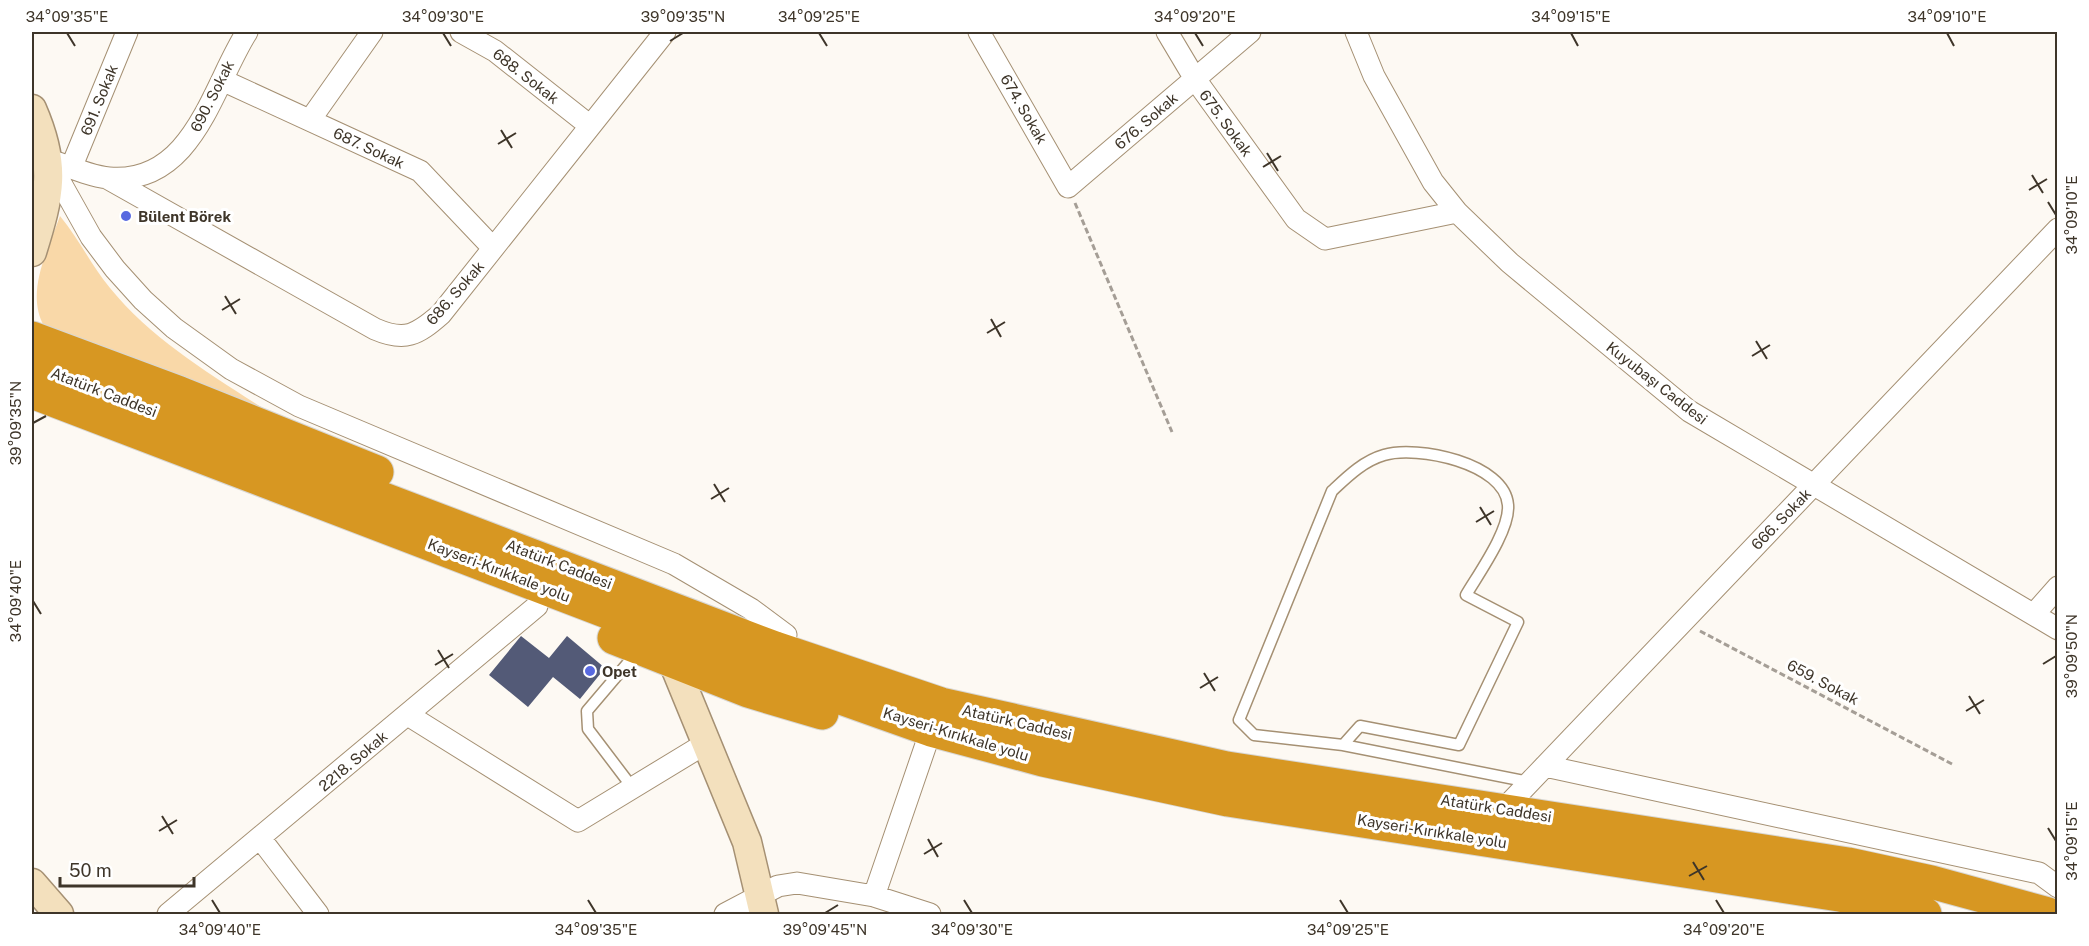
<svg xmlns="http://www.w3.org/2000/svg" width="2089" height="946" font-family="'Public Sans',sans-serif">
	<style>
		.green { fill: #f9d8a8 }
		.building { fill: #535a77 }
		.lines { fill: none; stroke-linecap: round; stroke-linejoin: round }
		.lane-casing { stroke: #a59073; stroke-width: 13 }
		.street-casing { stroke: #a59073; stroke-width: 23 }
		.secondary-casing { stroke: #a59073; stroke-width: 31 }
		.highway-casing { stroke: #d8d7d4; stroke-width: 35 }
		.path { stroke: #a59e96; stroke-width: 3; stroke-dasharray: 6 3; stroke-linecap: butt }
		.lane { stroke: #fff; stroke-width: 10 }
		.street { stroke: #fff; stroke-width: 21 }
		.secondary { stroke: #f3e0bd; stroke-width: 28 }
		.highway { stroke: #d79722; stroke-width: 33 }
		.ticks { fill: none; stroke: #3e3529; stroke-width: 2 }
		.poi-dot { fill: #5869e0; stroke: #fff; stroke-width: 2 }
		.labels { text-anchor: middle; dominant-baseline: central; stroke-width: 6; stroke-linejoin: round; paint-order: stroke }
		.street-label { font-size: 15px; fill: #3e3529; stroke: #fff }
		.poi-label { font-size: 15px; font-weight: bold; fill: #3e3529; stroke: #fff; text-anchor: start }
		.neatline { fill: none; stroke: #3e3529; stroke-width: 2 }
		.ticks-label { font-size: 15px; text-anchor: middle; fill: #3e3529 }
	</style>
	<rect width="100%" height="100%" fill="#fdf9f3"/>
	<!-- green -->
	<path class="green" d="M60,216C79,239 91,265 110,288C153,341 215,377 272,414L44,326C25,292 48,250 60,216Z"/>
	<!-- building -->
	<path class="building" d="M521,636L549,658L567,636L605,668L580,699L553,677L528,707L489,675Z"/>
	<g class="lines">
		<!-- lane casing -->
		<g class="lane-casing">
			<path id="lane" d="M1343,745L1360,726L1459,745L1518,622L1466,595C1479,573 1510,530 1508,505C1505,463 1417,445 1384,455C1363,461 1347,477 1332,491L1239,720L1254,735L1343,745L1529,782
				M632,787L588,729L587,711L638,651"/>
		</g>
		<!-- street casing -->
		<g class="street-casing">
			<path id="street" d="M461,32L495,51L589,125
				M979,32L1068,187L1250,32
				M1167,32L1195,79L1296,219L1325,239L1457,212
				M1356,32L1374,76L1433,182L1457,212L1510,263L1689,411L2058,629
				M222,80L420,171L493,248
				M310,120L372,32
				M48,159C67,166 89,176 109,178C193,185 212,87 247,32
				M49,162L91,237L115,269L143,300L174,328L231,369L299,406L674,564L751,609L786,635
				M71,168L127,32
				M107,178L375,329C405,342 417,335 441,314L665,32
				M2034,614L2058,587
				M408,715L578,821L708,742
				M1545,766L2039,873L2058,887
				M1504,809L2058,229
				M260,838L318,914
				M168,914L537,606
				M725,914L778,886L797,883L874,896
				M930,914L874,896L931,730"/>
		</g>
		<!-- secondary casing -->
		<g class="secondary-casing">
			<path id="secondary" d="M32,109C57,166 50,194 32,252
				M673,662L747,842L764,914
				M32,883L59,914"/>
		</g>
		<!-- highway casing -->
		<g class="highway-casing">
			<path id="highway" d="M32,338L180,393L377,472
				M32,365L775,648L941,704L1227,768L1848,864L1931,882L2048,914
				M32,392L725,657L931,730L1043,760L1228,800L1839,895L1925,914
				M614,638L748,691L822,713"/>
		</g>
		<!-- path -->
		<path class="path" d="M1075,203L1172,432
			M1700,631L1952,764"/>
		<!-- lane -->
		<use href="#lane" class="lane"/>
		<!-- street -->
		<use href="#street" class="street"/>
		<!-- secondary -->
		<use href="#secondary" class="secondary"/>
		<!-- highway -->
		<use href="#highway" class="highway"/>
	</g>
	<!-- ticks -->
	<path class="ticks" d="M67,33L75,46M443,33L451,46M819,33L827,46M1195,33L1203,46M1571,33L1578,46M1947,33L1954,46M670,41L683,33M501,130L512,148M498,144L516,133M1267,153L1278,171M1263,167L1281,156M2032,175L2043,193M2029,190L2047,179M2048,202L2056,215M225,296L236,314M222,310L240,299M991,319L1001,337M987,333L1005,322M1756,341L1767,359M1752,356L1770,345M33,423L46,416M714,484L725,502M711,499L729,488M1480,507L1491,525M1476,522L1494,511M33,601L41,614M438,650L449,668M2043,664L2056,656M435,665L453,654M1204,673L1215,691M1200,688L1218,677M1969,696L1980,714M1966,711L1984,700M162,816L173,834M2048,828L2056,841M159,831L177,820M928,839L938,857M924,854L942,843M1693,862L1704,880M1689,876L1707,866M212,900L220,913M588,900L596,913M964,900L972,913M1340,900L1348,913M1716,900L1724,913M825,913L838,905"/>
	<!-- markers -->
	<g class="poi-dot">
		<circle cx="126" cy="216" r="6"/>
		<circle cx="590" cy="671" r="6"/>
	</g>
	<g class="labels">
		<!-- street labels -->
		<g class="street-label">
			<text transform="translate(526 76) rotate(38)">688. Sokak</text>
			<text transform="translate(212 96) rotate(-63)">690. Sokak</text>
			<text transform="translate(99 100) rotate(-68)">691. Sokak</text>
			<text transform="translate(1024 109) rotate(60)">674. Sokak</text>
			<text transform="translate(1146 121) rotate(-41)">676. Sokak</text>
			<text transform="translate(1226 123) rotate(54)">675. Sokak</text>
			<text transform="translate(369 148) rotate(25)">687. Sokak</text>
			<text transform="translate(455 293) rotate(-49)">686. Sokak</text>
			<text transform="translate(1657 383) rotate(38)">Kuyubaşı Caddesi</text>
			<text transform="translate(104 392) rotate(21)">Atatürk Caddesi</text>
			<text transform="translate(1781 519) rotate(-46)">666. Sokak</text>
			<text transform="translate(559 564) rotate(21)">Atatürk Caddesi</text>
			<text transform="translate(499 570) rotate(21)">Kayseri-Kırıkkale yolu</text>
			<text transform="translate(1823 682) rotate(28)">659. Sokak</text>
			<text transform="translate(1017 722) rotate(13)">Atatürk Caddesi</text>
			<text transform="translate(956 734) rotate(17)">Kayseri-Kırıkkale yolu</text>
			<text transform="translate(353 761) rotate(-40)">2218. Sokak</text>
			<text transform="translate(1496 808) rotate(9)">Atatürk Caddesi</text>
			<text transform="translate(1432 831) rotate(9)">Kayseri-Kırıkkale yolu</text>
		</g>
		<!-- poi labels -->
		<g class="poi-label">
			<text x="138" y="216">Bülent Börek</text>
			<text x="602" y="671">Opet</text>
		</g>
	</g>
	<!-- border -->
	<rect width="2089" height="946" fill="none" stroke="#ffffff" stroke-width="66"/>
	<!-- scale -->
	<path d="M60 877v9h134v-9" fill="none" stroke="#3e3529" stroke-width="3"/>
	<text x="69" y="877" font-size="18" fill="#3e3529" stroke="#ffffff" stroke-width="4.5" paint-order="stroke">50 m</text>
	<rect x="33" y="33" width="2023" height="880" class="neatline"/>
	<g class="ticks-label">
		<text x="67" y="22">34°09'35"E</text>
		<text x="443" y="22">34°09'30"E</text>
		<text x="683" y="22">39°09'35"N</text>
		<text x="819" y="22">34°09'25"E</text>
		<text x="1195" y="22">34°09'20"E</text>
		<text x="1571" y="22">34°09'15"E</text>
		<text x="1947" y="22">34°09'10"E</text>
		<text transform="translate(2072 215) rotate(-90)" y="5">34°09'10"E</text>
		<text transform="translate(16 423) rotate(-90)" y="5">39°09'35"N</text>
		<text transform="translate(16 601) rotate(-90)" y="5">34°09'40"E</text>
		<text transform="translate(2072 656) rotate(-90)" y="5">39°09'50"N</text>
		<text transform="translate(2072 841) rotate(-90)" y="5">34°09'15"E</text>
		<text x="220" y="935">34°09'40"E</text>
		<text x="596" y="935">34°09'35"E</text>
		<text x="825" y="935">39°09'45"N</text>
		<text x="972" y="935">34°09'30"E</text>
		<text x="1348" y="935">34°09'25"E</text>
		<text x="1724" y="935">34°09'20"E</text>
	</g>
</svg>
